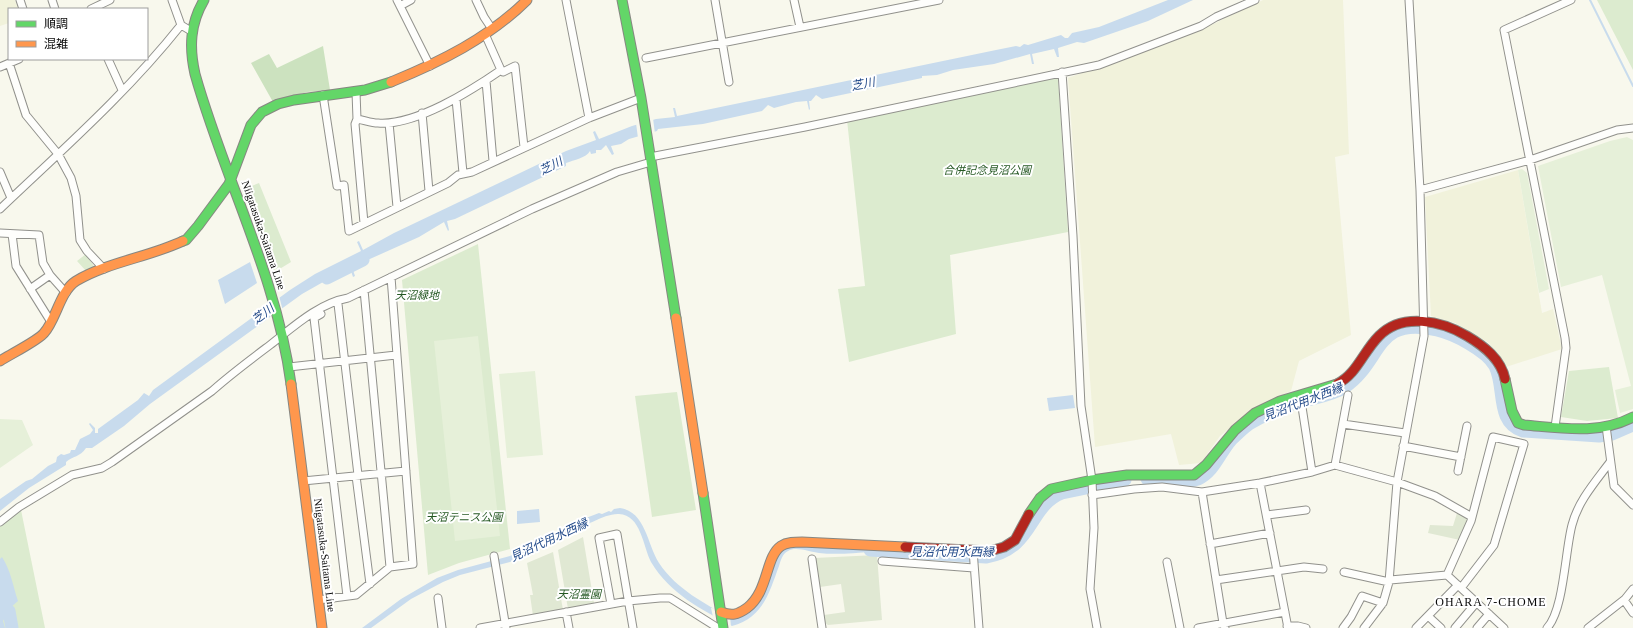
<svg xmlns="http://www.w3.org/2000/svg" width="1633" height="628" font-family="'Times New Roman','Noto Sans JP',serif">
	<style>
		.farmland { fill: #f1f2db }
		.green { fill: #dcebcf }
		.forest { fill: #cce2bf }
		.cemetery { fill: #e0e8d3 }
		.pitch { fill: #e6f0d9 }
		.water { fill: #c8dbed }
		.pier { fill: #f8f8ed }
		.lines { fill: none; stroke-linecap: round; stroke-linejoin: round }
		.stream { stroke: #c8dbed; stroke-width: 2 }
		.river { stroke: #c8dbed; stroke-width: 13 }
		.street-casing { stroke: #91918c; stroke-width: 9 }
		.fast-casing { stroke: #878782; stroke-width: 11 }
		.slow-casing { stroke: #878782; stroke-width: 11 }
		.jam-casing { stroke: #878782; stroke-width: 11 }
		.street { stroke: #fefefc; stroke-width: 7 }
		.fast { stroke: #63d668; stroke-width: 9 }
		.slow { stroke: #ff974d; stroke-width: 9 }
		.jam { stroke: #b3261e; stroke-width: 9 }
		.labels { text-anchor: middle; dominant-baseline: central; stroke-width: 4; stroke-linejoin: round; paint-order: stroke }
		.park-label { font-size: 11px; font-style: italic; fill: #255823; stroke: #fff }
		.street-label { font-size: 11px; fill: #090909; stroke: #fff }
		.water-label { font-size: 12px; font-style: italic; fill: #244b8a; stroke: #fff }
		.neighbourhood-label { font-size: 12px; letter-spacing: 1px; fill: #090909; stroke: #fff }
	</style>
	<rect width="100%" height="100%" fill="#f8f8ed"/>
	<!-- farmland -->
	<path class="farmland" d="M0,0H15L18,9H9V23L0,26Z
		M1263,0H1343L1349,154L1335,157L1351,335L1299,361L1291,391L1258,406L1220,436L1201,463L1179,465L1171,434L1095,447L1068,78L1205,28Z
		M1518,170L1542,313L1553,309L1562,349L1506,367L1489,343L1455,323L1431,316L1425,197Z"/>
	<!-- green -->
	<path class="green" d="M1597,0H1633V70Z
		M1058,77L1068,232L950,255L956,334L849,362L838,289L865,286L847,120Z
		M259,183L291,262L273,273L242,190Z
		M478,244L510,549L459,563L428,575L402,280Z
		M86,254L95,268L86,271L77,261Z
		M1609,367L1618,418L1587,421L1561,417L1569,371Z
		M677,392L696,510L652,517L635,396Z
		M21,510L45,628H0V526Z"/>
	<!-- forest -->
	<path class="forest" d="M323,46L330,90L307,92L273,102L251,63L269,54L277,68Z"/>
	<!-- cemetery -->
	<path class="cemetery" d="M1457,513L1469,519L1460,540L1428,533L1430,525L1453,526Z
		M583,537L594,603L568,609L558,550Z
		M553,552L563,610L533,616L530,595H533L527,563Z
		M877,555L882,620L828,625L824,622V615L845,612L841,584L820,587L818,586L814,558Z"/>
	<!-- pitch -->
	<path class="pitch" d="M1627,137L1633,140V409L1620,413L1615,390L1631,386L1602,275L1561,287L1538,166L1610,141Z
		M1522,169L1527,173L1549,289L1539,293L1518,170Z
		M478,336L500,536L455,541L434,341Z
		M535,371L543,455L507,458L499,374Z
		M0,419L22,420L33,445L0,468Z"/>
	<!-- water -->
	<path class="water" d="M1168,0H1193L1148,21L1084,43L1077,42L1058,48L1059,57H1057L1054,49L1032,54L1034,64H1032L1030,54L994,64L953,70L937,75L922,76V78L822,99L816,95L811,101H809L810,109L809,110L807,101L796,102L774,108L768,105L762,111L703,124L658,129L657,131L629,139L621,144L611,146L614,154L612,155L606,145L601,150H596V153L591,154L590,151C586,158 574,160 566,163V166L455,219L447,221L449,230L448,231L444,222L419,237L352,267L355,276L353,277L350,268H344L339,273L302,294L150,404L124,426L92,448H86C80,457 73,456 66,462V465L29,488L0,511V499L26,481L32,479L48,466L56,462L57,457L61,454L64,455L70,453L71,450H75L80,439L90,434L93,430L89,424L90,423L95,428V433H98V429L138,400L144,393L149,396L153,390L290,290L315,274L361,251L357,242L359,241L363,250L394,233L566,151L596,140L593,132L595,131L599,139L632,126L656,119L675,117L673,108H675L677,116L996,50L1016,46L1020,47L1024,44L1028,45L1061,35L1065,38H1068L1072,33L1099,27Z
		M250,262L257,283L225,304L218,280Z
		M1073,395L1075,408L1049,411L1047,398Z
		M620,508C646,512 647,544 659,563C677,590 705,603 731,619L741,617L777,556L787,546L871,547V552C854,553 836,555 819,553C810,552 796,546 788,551C782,554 781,560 779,566C769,593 763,618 732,626C701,609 670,594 651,562C643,546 641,515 619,514C604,513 583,529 570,530V531L548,541V543L510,562L460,575L443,582L411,599L371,628H362L401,599L437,578L458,570L510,556L586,518L599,513L602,514L609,511L611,512L614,509Z
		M539,509L540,522L517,524V511Z
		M2,557C11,571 13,586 18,601L10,608L3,621L5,628H0V559Z"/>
	<!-- pier -->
	<path class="pier" d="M653,118L655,134L638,138L636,123Z
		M279,296L283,311L271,319L267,304Z
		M711,608L719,609L730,616L731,627L713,617Z"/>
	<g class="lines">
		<!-- stream -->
		<path class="stream" d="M1590,0L1633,86"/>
		<!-- river -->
		<path class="river" d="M327,278L363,260
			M1147,479C1163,479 1183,485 1198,479C1214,472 1220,452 1231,440C1236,435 1243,428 1249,424C1264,415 1280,407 1296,403C1312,398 1331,396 1345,387C1383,361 1374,315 1437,330C1454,334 1486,350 1495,366C1506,388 1495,422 1523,431L1599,436L1612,434L1633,425
			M870,550L986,557C1034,549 1028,506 1062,493L1125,480
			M9,611L12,628"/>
		<!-- street casing -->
		<g class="street-casing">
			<path id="street" d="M20,0L23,9
				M52,0L55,9
				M172,0L181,25L191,31
				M397,0L430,66
				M476,0L484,17L492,29
				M566,0L589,118
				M715,0L729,82
				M794,0L800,27
				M400,6L411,0
				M91,9L110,0
				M646,58L939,0
				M108,59L122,90
				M9,63L26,115L58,154L71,178L76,196L80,240L87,251L104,269
				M0,67L19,59
				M501,70L503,72L515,66L524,147
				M1062,72L1073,236L1081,406L1092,480L1094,528L1090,589L1097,628
				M486,81L493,161
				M356,92L357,119L355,124L364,223
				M323,95L337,186L344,185L349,231L448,183L458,175L472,172L589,118L641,98
				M456,99L463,173
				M422,113L429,191
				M357,119C364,120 371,123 378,123C415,126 472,90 501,70L485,34
				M389,123L397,207
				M650,157L805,127L1099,65L1201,26L1216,17L1255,0
				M0,172L11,198
				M1420,190L1530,160L1617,130L1633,128
				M0,209C62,150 127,93 181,25
				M0,233L39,235L43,263L50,275L66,293
				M12,234L16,266L51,322
				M30,289L50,275
				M364,290L390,567
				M338,304L358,475
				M321,314L314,318L347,596
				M289,367L396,355
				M1299,396L1302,407L1312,472
				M1343,424L1405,433
				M1606,426L1614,486L1633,505
				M1555,427L1566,348L1565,338L1504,30L1571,0
				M1403,446L1461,457
				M1335,465L1348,395
				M1458,471L1467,426
				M356,476L370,584
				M303,481L406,471
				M1260,483L1288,628
				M1202,492L1223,623L1225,628
				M1092,495L1134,489L1162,487L1202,492L1260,483L1312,472L1335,465L1397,482L1435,496L1472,517
				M1267,515L1306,510
				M0,522L19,507L72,475L102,468L112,462L212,391C231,374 250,360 270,345C293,327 319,303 348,298L532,209L617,172L651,162
				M1210,544L1270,533
				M973,550L979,628
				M494,556L506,628
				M812,559L822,628
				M882,561L974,568
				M1167,562L1180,628
				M1344,572L1389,582
				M1447,575L1471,521L1493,437L1524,444L1494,545L1461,588
				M1216,580L1304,567L1323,569
				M1390,580L1447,575L1504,628
				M438,598L442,628
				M318,600L356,595L390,567L413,564L391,277
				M1624,600L1633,613
				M611,604L599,538L617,534L633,628
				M566,612L569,628
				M1428,616L1441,628
				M1287,626H1298L1306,628
				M480,628L628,601L660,598H670L675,601L718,628
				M1198,628L1285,612
				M1343,628L1351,617L1362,596L1383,603
				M1364,628L1383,603L1389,582L1397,482L1424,336L1420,190L1409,0
				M1416,628L1458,585
				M1455,628L1476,603
				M1477,628L1489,614
				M1547,628C1564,610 1565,551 1572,525C1578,501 1596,481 1610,462
				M1588,628L1625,599L1633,589"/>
		</g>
		<!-- fast casing -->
		<g class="fast-casing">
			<path id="fast" d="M204,0C190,24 189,47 195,74C224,178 277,276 291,384
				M622,0L641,98L676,318
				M183,241L186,240L198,226L229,184L251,125L262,112L278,104L294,100L365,90L391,82
				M1505,379L1512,411L1518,423L1524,425C1561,428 1599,435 1633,417
				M703,493L723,628
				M1029,514L1040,498L1051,489L1092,480L1127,475H1194L1206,465L1235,430L1255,413L1280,401L1337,384"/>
		</g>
		<!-- slow casing -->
		<g class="slow-casing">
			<path id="slow" d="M391,82C440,62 489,38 527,0
				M676,318L703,493
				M0,361C9,355 39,340 44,333C56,320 60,291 76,281C108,262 149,257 183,241
				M291,384L322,628
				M721,612C732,616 737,615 747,608C769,591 765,557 781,546C787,542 795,542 802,542L905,547"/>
		</g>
		<!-- jam casing -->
		<g class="jam-casing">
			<path id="jam" d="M1337,384C1357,374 1363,352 1379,336C1402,312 1442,321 1467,336C1484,346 1501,359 1505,379
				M905,547L990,551L1004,547L1015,540L1029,514"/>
		</g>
		<!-- street -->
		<use href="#street" class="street"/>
		<!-- fast -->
		<use href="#fast" class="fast"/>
		<!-- slow -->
		<use href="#slow" class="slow"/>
		<!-- jam -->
		<use href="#jam" class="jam"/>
	</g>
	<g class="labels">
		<!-- park labels -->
		<g class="park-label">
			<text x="987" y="170">合併記念見沼公園</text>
			<text x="417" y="295">天沼緑地</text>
			<text x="464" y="517">天沼テニス公園</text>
			<text x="579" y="594">天沼霊園</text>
		</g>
		<!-- street labels -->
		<g class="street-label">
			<text transform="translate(264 235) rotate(71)">Niigatasuka-Saitama Line</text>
			<text transform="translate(325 555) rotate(83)">Niigatasuka-Saitama Line</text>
		</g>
		<!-- water labels -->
		<g class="water-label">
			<text transform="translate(863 84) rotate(-11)">芝川</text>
			<text transform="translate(551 166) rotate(-27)">芝川</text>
			<text transform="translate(263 314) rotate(-38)">芝川</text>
			<text transform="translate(1303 402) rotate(-21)">見沼代用水西縁</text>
			<text transform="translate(549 540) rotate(-25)">見沼代用水西縁</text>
			<text x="952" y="552">見沼代用水西縁</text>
		</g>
		<!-- neighbourhood labels -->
		<g class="neighbourhood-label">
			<text x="1491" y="602">OHARA 7-CHOME</text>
		</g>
	</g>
	<!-- legend -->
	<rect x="8" y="8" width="140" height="52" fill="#ffffff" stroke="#9d9d9d"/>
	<rect x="16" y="21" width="20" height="6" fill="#63d668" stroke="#9d9d9d"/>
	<text x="44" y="28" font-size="12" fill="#090909">順調</text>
	<rect x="16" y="41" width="20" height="6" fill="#ff974d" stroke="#9d9d9d"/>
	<text x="44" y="48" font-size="12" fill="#090909">混雑</text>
</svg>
